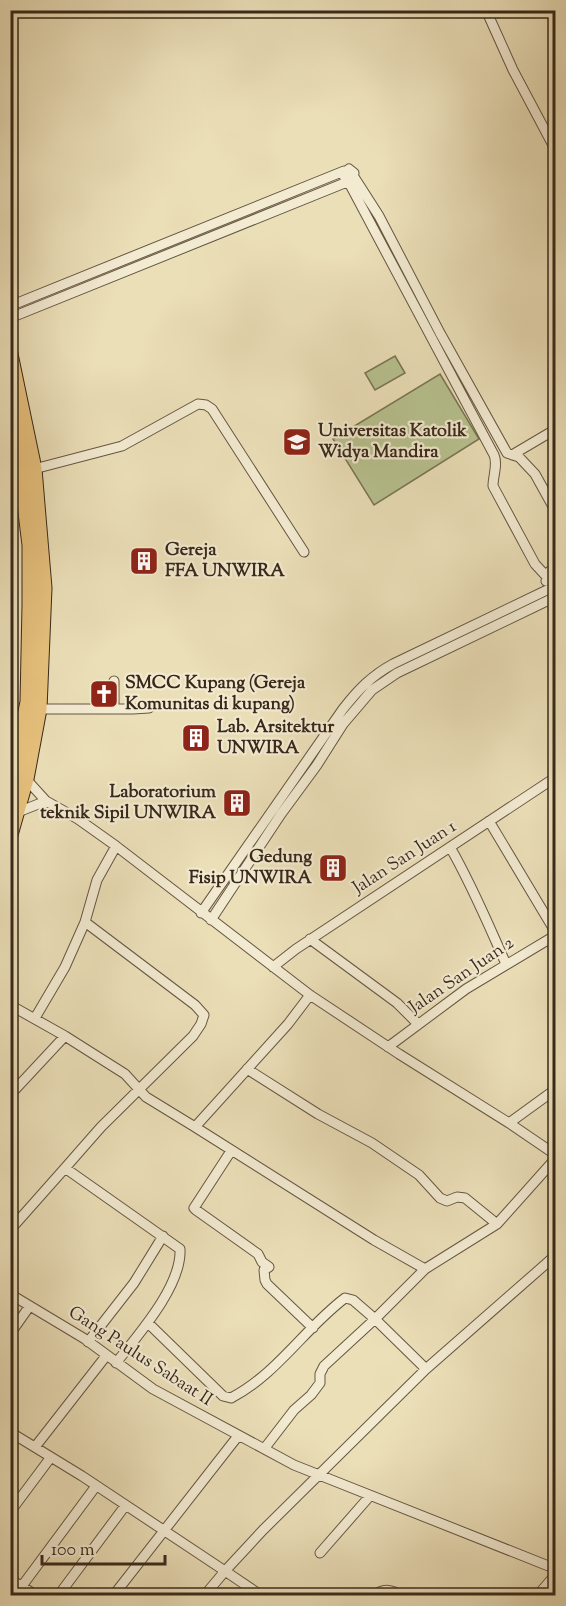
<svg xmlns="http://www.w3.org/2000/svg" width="566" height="1606" font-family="'Sorts Mill Goudy',serif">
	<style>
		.green { fill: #b7c28f; stroke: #787554; stroke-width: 1.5 }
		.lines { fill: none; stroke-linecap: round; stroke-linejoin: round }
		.minor-casing { stroke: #655642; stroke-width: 11 }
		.trunk-casing { stroke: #38281a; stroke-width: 17 }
		.minor { stroke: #f2ead1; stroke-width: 9 }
		.trunk { stroke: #e6c07c; stroke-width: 15 }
		.labels { text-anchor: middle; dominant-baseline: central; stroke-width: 4.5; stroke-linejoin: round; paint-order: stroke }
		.poi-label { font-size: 18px; font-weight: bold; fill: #38281a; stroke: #f2ead1; text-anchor: start }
		.street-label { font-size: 18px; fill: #38281a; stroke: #f2ead1 }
	</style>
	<rect width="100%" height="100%" fill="#ebdfb8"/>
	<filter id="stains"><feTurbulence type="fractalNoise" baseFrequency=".00333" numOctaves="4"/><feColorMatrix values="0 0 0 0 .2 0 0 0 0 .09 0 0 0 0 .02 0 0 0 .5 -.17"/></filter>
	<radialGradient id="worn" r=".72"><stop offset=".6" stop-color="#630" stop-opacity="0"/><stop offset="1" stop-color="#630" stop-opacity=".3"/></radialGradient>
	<!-- green -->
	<path class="green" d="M395,356L405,373L375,390L365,373Z
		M440,374L479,439L374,505L333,439Z
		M546,595L393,671L374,684H371V679Z"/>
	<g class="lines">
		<!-- minor casing -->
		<g class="minor-casing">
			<path id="minor" d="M486,10L513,70L556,151
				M354,177L379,216L440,333L507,453L519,457L535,474L556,512
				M348,181L494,455C498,464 493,476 493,486L535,564L547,577
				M10,306L344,171
				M10,318L352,180L354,173L349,169L343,174L346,180
				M512,455L556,429
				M34,469L122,446L198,404L206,405L212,409L304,552
				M546,581L549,572L556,566
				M114,681V709
				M39,709H133L149,708
				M26,779L46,801L78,819L116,846L310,995L399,1054L509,1123L556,1155
				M18,812L46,801
				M489,821L556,933
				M450,847C472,885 488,924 506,964
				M201,913L343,709C358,690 371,676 393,664L547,590
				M211,920L281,814L317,765L343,724L372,690L397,673L553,598
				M310,939L397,1003L418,1024
				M273,967L296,949L556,777
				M10,1005L65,1036L10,1095
				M35,1018L65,967L85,922L97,880L116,846
				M65,1036L125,1074L146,1097L195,1127
				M388,1047L466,989L556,935
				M247,1069L318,1114L372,1143L419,1175L440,1198L447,1201L457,1197L465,1198L497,1224
				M509,1123L556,1089
				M231,1151L194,1208L196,1210L258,1254L262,1262L269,1267L264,1270L265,1280L267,1284L313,1328
				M65,1168L101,1127L193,1036L201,1024L204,1015L195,1005L85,922
				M10,1230L65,1168L180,1249C182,1286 138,1335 116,1363
				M425,1269L497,1224L556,1158
				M10,1294L85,1339L153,1389L294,1465L556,1569
				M148,1323L223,1396L231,1398C277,1374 305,1328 345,1298L353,1300L375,1319L425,1269L374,1240L195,1127L288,1024L310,995
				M10,1334L29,1307
				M88,1342L134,1283L163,1236
				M10,1432L82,1476L225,1571L204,1596
				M35,1447L106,1356
				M264,1449L294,1410L311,1395L320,1383V1374L324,1366L375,1319L426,1369
				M10,1512L51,1457
				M320,1553L369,1497
				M10,1579L37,1596
				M22,1586L96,1486
				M58,1596L125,1506
				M113,1596L238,1436
				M262,1596L225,1571L263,1530L426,1369L556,1255
				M373,1596C384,1587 392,1590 404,1596
				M537,1596L556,1574"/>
		</g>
		<!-- trunk casing -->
		<g class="trunk-casing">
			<path id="trunk" d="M10,354L34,469L44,588L39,709L26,779L10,835
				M10,415L21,472L30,545V605L28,702L10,786"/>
		</g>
		<!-- minor -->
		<use href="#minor" class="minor"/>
		<!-- trunk -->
		<use href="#trunk" class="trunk"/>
	</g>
	<!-- icons -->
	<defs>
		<g id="university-square" transform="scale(1.5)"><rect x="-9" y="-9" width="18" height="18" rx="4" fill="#8f2418" stroke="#f2ead1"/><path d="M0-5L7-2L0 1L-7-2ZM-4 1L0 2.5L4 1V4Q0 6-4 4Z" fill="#fff"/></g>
		<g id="building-square" transform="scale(1.5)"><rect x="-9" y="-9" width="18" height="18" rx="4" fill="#8f2418" stroke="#f2ead1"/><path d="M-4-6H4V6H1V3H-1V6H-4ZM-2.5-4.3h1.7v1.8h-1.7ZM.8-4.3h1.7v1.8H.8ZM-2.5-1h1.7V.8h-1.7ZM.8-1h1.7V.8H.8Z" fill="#fff"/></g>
		<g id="church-square" transform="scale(1.5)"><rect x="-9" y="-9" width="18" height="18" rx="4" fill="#8f2418" stroke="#f2ead1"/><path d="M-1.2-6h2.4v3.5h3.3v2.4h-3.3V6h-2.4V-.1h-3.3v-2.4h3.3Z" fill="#fff"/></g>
	</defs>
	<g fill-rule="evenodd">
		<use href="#university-square" x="297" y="442"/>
		<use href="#building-square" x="144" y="561"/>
		<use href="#church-square" x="104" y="694"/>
		<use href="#building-square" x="196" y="738"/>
		<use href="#building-square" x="237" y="803"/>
		<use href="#building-square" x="333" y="868"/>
	</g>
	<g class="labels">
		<!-- poi labels -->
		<g class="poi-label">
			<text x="318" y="432">Universitas Katolik<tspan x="318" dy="21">Widya Mandira</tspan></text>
			<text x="165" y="551">Gereja<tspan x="165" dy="21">FFA UNWIRA</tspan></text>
			<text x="125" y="684">SMCC Kupang (Gereja<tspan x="125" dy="21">Komunitas di kupang)</tspan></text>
			<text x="217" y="728">Lab. Arsitektur<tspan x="217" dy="21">UNWIRA</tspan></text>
			<text x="216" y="793" text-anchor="end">Laboratorium<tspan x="216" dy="21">teknik Sipil UNWIRA</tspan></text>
			<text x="312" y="858" text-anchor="end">Gedung<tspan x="312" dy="21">Fisip UNWIRA</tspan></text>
		</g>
		<!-- street labels -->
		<g class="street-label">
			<text transform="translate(405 858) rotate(-33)">Jalan San Juan 1</text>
			<text transform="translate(462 976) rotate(-34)">Jalan San Juan 2</text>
			<text transform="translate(140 1357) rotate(33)">Gang Paulus Sabaat II</text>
		</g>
	</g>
	<!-- margin -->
	<rect width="566" height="1606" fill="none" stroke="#ebdfb8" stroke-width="36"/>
	<rect x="12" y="12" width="542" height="1582" fill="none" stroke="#38281a" stroke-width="3"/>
	<rect x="18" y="18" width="530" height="1570" fill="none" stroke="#38281a" stroke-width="1.5"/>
	<!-- scale -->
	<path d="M42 1555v9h123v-9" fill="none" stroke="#38281a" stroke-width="3"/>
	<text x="51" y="1555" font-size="18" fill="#38281a" stroke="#f2ead1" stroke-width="4.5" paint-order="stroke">100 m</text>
	<rect width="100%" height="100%" filter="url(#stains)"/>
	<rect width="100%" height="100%" fill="url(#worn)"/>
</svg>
